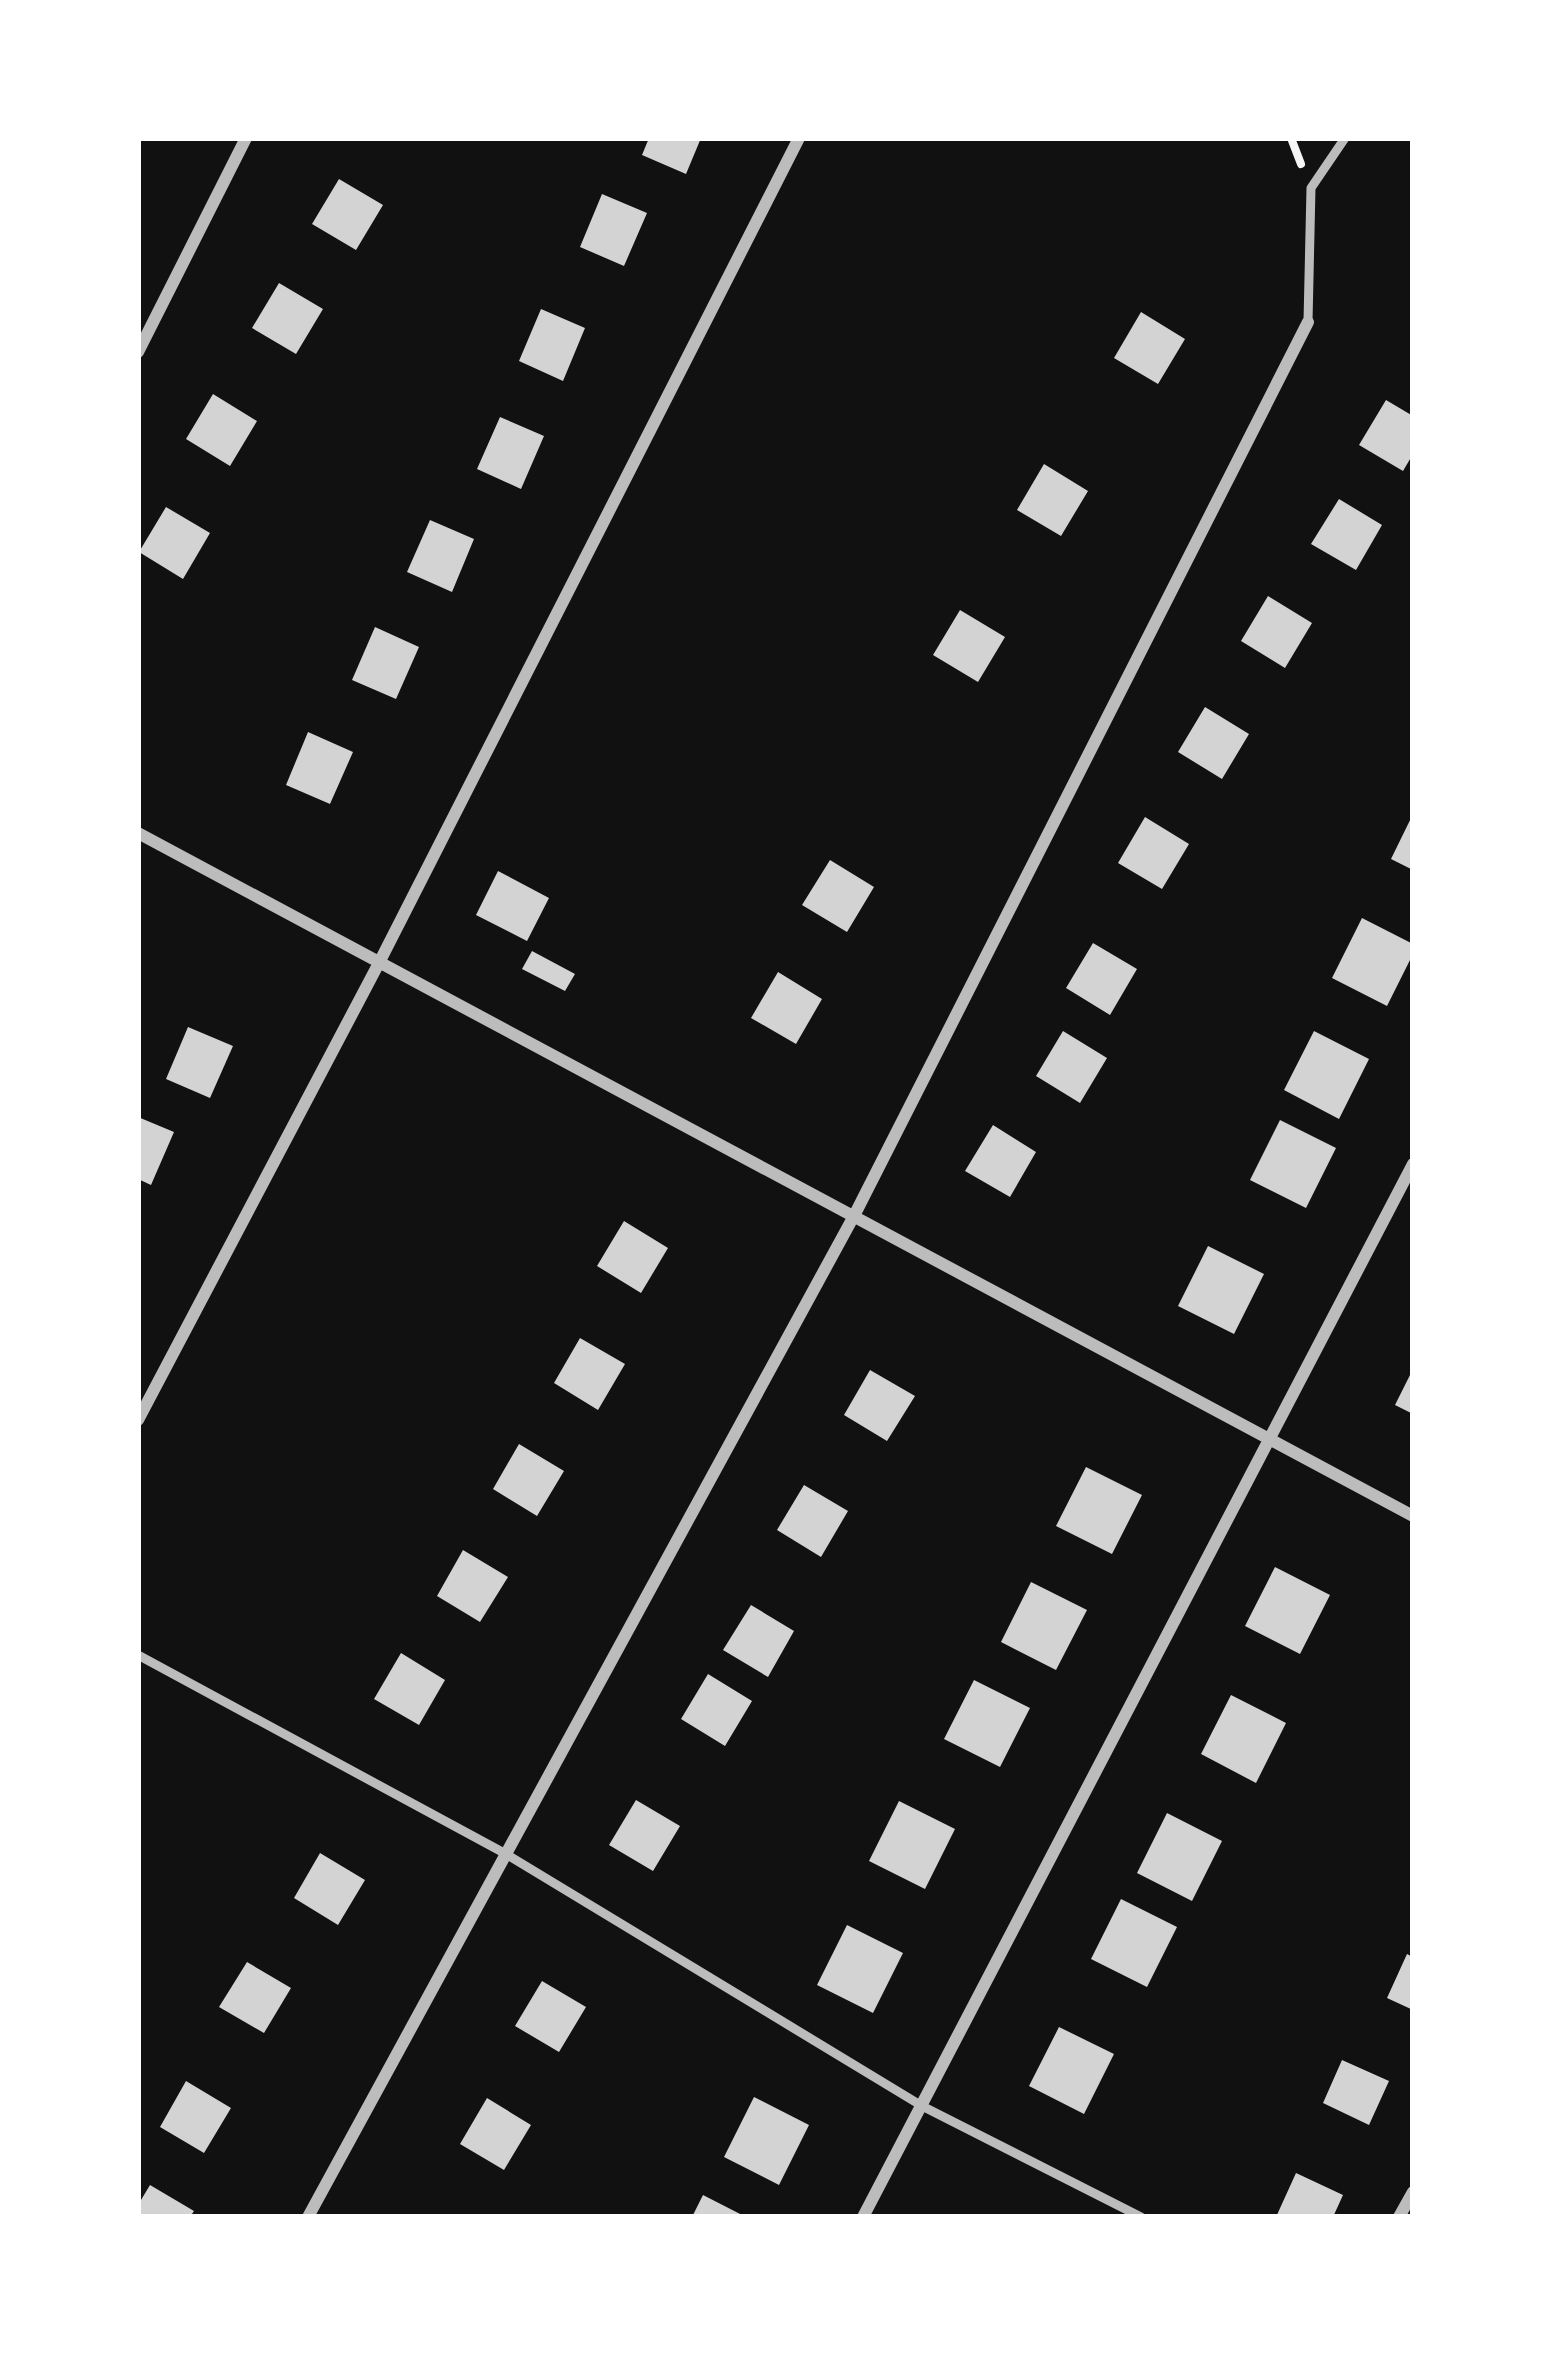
<svg xmlns="http://www.w3.org/2000/svg" width="1551" height="2355" font-family="'PT Sans',sans-serif">
	<style>
		.building { fill: #d3d3d3 }
		.lines { fill: none; stroke-linecap: round; stroke-linejoin: round }
		.path { stroke: #f5f5f5; stroke-width: 8 }
		.service { stroke: #bcbcbc; stroke-width: 9 }
		.minor { stroke: #bcbcbc; stroke-width: 12 }
	</style>
	<rect width="100%" height="100%" fill="#111"/>
	<!-- building -->
	<path class="building" d="M649,138H701L686,174L642,155Z
		M339,179L383,205L356,250L312,224Z
		M602,194L647,213L624,266L580,247Z
		M279,283L323,309L296,354L252,328Z
		M541,309L585,328L563,381L519,361Z
		M1141,312L1185,339L1158,384L1114,358Z
		M213,394L257,421L230,466L186,439Z
		M1386,400L1413,416V454L1403,471L1359,445Z
		M500,417L544,436L521,489L477,469Z
		M1044,464L1088,491L1061,536L1017,510Z
		M1339,499L1382,525L1356,570L1311,544Z
		M166,507L210,533L183,579L139,552Z
		M430,520L474,539L452,592L407,572Z
		M1268,596L1312,623L1285,668L1241,641Z
		M960,610L1005,637L978,682L933,655Z
		M375,627L419,647L396,699L352,680Z
		M1205,707L1249,734L1222,779L1178,752Z
		M308,732L353,752L330,804L286,785Z
		M1413,814V870L1391,859Z
		M1145,817L1189,844L1162,889L1118,863Z
		M830,860L874,887L847,932L802,905Z
		M498,871L549,898L527,941L476,915Z
		M1362,918L1413,944V954L1387,1006L1332,978Z
		M1093,943L1137,969L1110,1015L1066,988Z
		M532,951L575,974L565,991L522,969Z
		M778,972L822,999L796,1044L751,1018Z
		M188,1027L233,1046L210,1098L166,1079Z
		M1063,1031L1107,1058L1080,1103L1036,1076Z
		M1314,1031L1369,1059L1339,1119L1284,1090Z
		M138,1117L174,1132L151,1185L138,1179Z
		M1280,1120L1336,1148L1306,1208L1250,1180Z
		M993,1125L1036,1152L1010,1197L965,1171Z
		M624,1221L668,1248L641,1293L597,1266Z
		M1208,1246L1264,1274L1234,1334L1178,1306Z
		M580,1338L625,1364L598,1410L554,1383Z
		M1413,1369V1414L1395,1405Z
		M870,1370L915,1396L887,1441L844,1415Z
		M519,1444L564,1471L537,1516L493,1489Z
		M1086,1467L1142,1495L1112,1554L1056,1526Z
		M804,1485L848,1511L821,1557L777,1530Z
		M463,1550L508,1577L480,1622L437,1596Z
		M1275,1567L1330,1595L1300,1654L1245,1626Z
		M1031,1582L1087,1610L1056,1670L1001,1642Z
		M751,1605L794,1631L768,1677L723,1650Z
		M401,1653L445,1680L419,1725L374,1699Z
		M708,1674L752,1701L725,1746L681,1719Z
		M974,1680L1030,1708L1000,1767L944,1739Z
		M1231,1695L1286,1723L1256,1783L1201,1754Z
		M636,1800L680,1826L653,1871L609,1845Z
		M899,1801L955,1829L925,1889L869,1861Z
		M1167,1813L1222,1841L1192,1901L1137,1873Z
		M320,1853L365,1880L338,1925L294,1898Z
		M1121,1899L1177,1927L1147,1987L1091,1959Z
		M847,1925L903,1953L873,2013L817,1985Z
		M1407,1954L1413,1957V2010L1387,1998Z
		M247,1962L291,1988L264,2033L219,2007Z
		M542,1981L586,2007L559,2052L515,2026Z
		M1059,2027L1114,2054L1084,2114L1029,2086Z
		M1342,2060L1389,2081L1369,2125L1323,2103Z
		M186,2081L231,2108L204,2153L160,2127Z
		M754,2097L809,2125L779,2185L724,2157Z
		M487,2098L531,2125L504,2170L460,2144Z
		M1296,2173L1343,2195L1333,2217H1276Z
		M150,2185L194,2211L190,2217H138V2205Z
		M703,2195L746,2217H692Z"/>
	<g class="lines">
		<!-- path -->
		<path class="path" d="M1291,138L1301,164"/>
		<!-- service -->
		<path class="service" d="M1308,322L1311,188L1345,138
			M138,1655L506,1854L922,2106L1141,2217"/>
		<!-- minor -->
		<path class="minor" d="M138,352L246,138
			M138,833L1413,1516
			M138,1420L380,961L799,138
			M308,2217L855,1214L1308,322
			M863,2217L1413,1164
			M1399,2217L1413,2192"/>
	</g>
	<!-- border -->
	<rect width="1551" height="2355" fill="none" stroke="#ffffff" stroke-width="282"/>
</svg>
